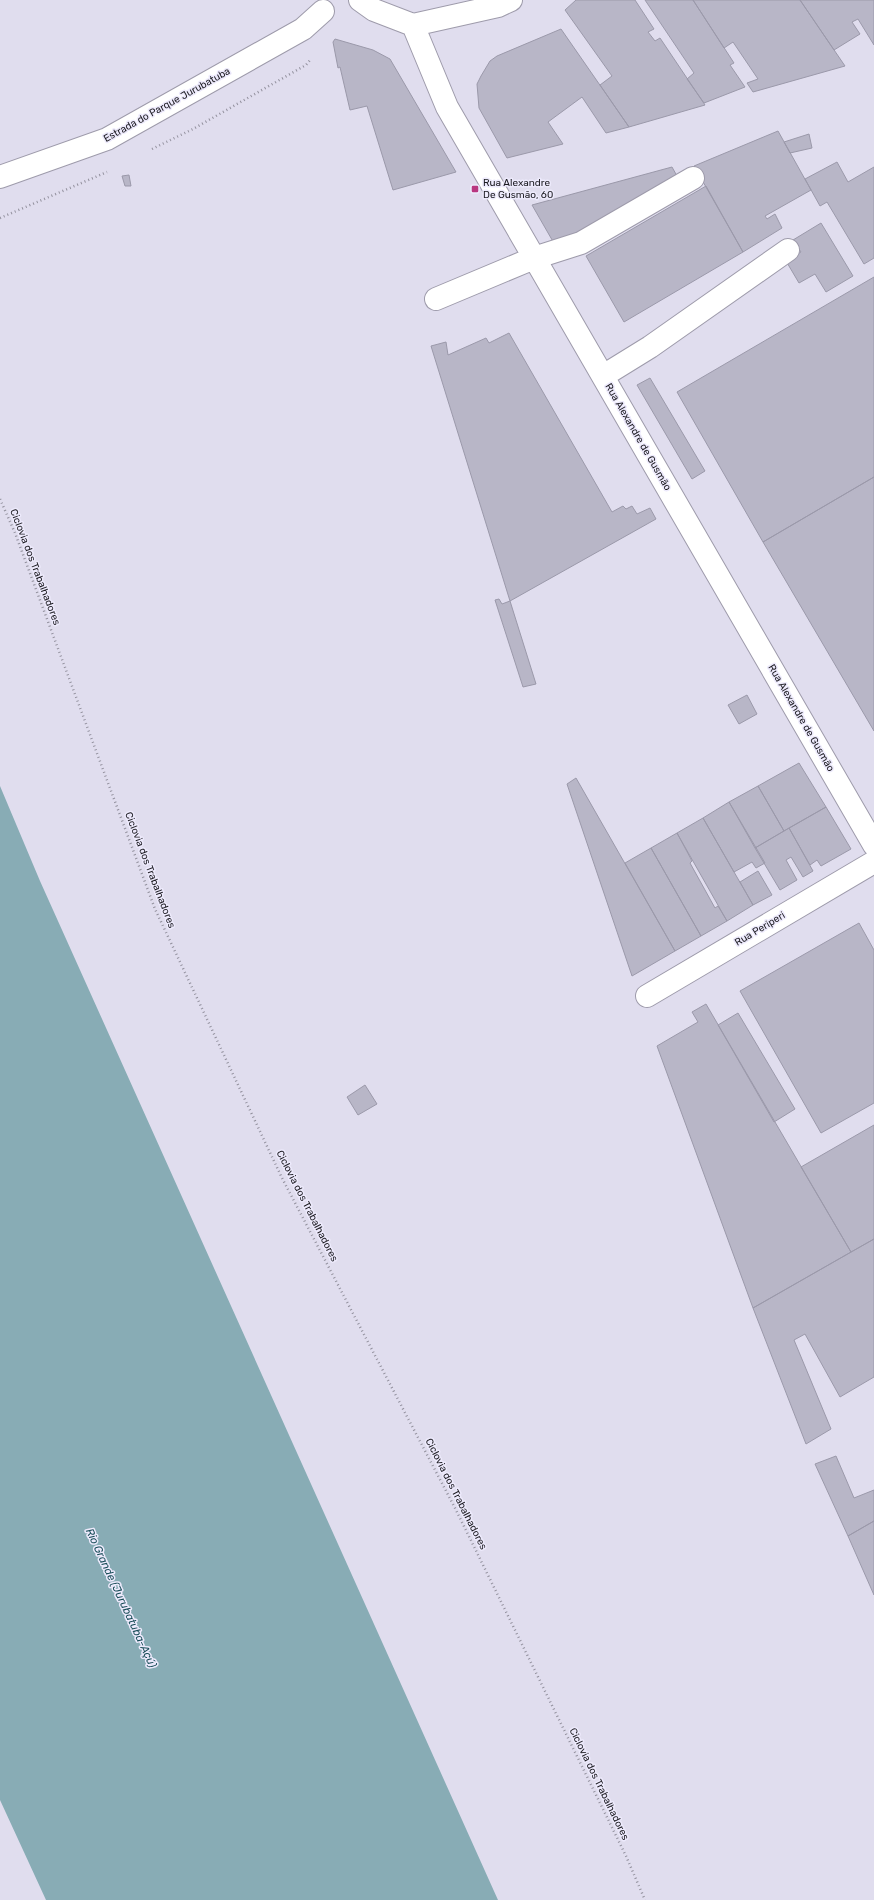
<svg xmlns="http://www.w3.org/2000/svg" width="874" height="1900" font-family="Rubik,sans-serif">
	<style>
		.water { fill: #88acb5 }
		.building { fill: #b8b6c7; stroke: #9b99aa }
		.lines { fill: none; stroke-linecap: round; stroke-linejoin: round }
		.minor-casing { stroke: #9e9bab; stroke-width: 24 }
		.path { stroke: #93919e; stroke-width: 2.5; stroke-dasharray: 1 3; stroke-linecap: butt }
		.minor { stroke: #fff; stroke-width: 22 }
		.poi-dot { fill: #b93780; stroke: #edeafc; stroke-width: 1.5 }
		.labels { text-anchor: middle; dominant-baseline: central; stroke-width: 3; stroke-linejoin: round; paint-order: stroke }
		.street-label { font-size: 10px; fill: #1b1a20; stroke: #edeafc }
		.poi-label { font-size: 10px; fill: #1b1a20; stroke: #edeafc; text-anchor: start }
		.water-label { font-size: 11px; font-style: italic; fill: #194d58; stroke: #edeafc }
	</style>
	<rect width="100%" height="100%" fill="#e0ddee"/>
	<!-- water -->
	<path class="water" d="M0,786L40,881L498,1900H46L0,1800Z"/>
	<!-- building -->
	<path class="building" d="M576,0H635L654,29L648,32L655,41L660,38L705,105L629,127L600,85L612,76L565,10Z
		M645,0H693L734,63L730,65L745,87L704,103L687,79L694,73Z
		M693,0H800L845,66L753,92L747,83L758,79L733,42L724,48Z
		M800,0H874V45L858,19L852,22L860,34L834,50Z
		M561,29L629,127L606,133L582,97L548,122L563,144L507,158L479,108L477,84L481,76L490,61L497,56Z
		M335,39L373,50L390,59L456,172L393,190L367,106L350,110L340,67L338,68L333,42Z
		M778,131L811,190L765,216L767,219L775,214L782,228L743,252L694,166Z
		M809,134L812,148L790,153L784,142Z
		M837,162L848,182L874,167V258L864,264L827,202L820,206L805,179Z
		M672,167L677,176L555,245L532,205Z
		M129,175L131,186H125L122,176Z
		M706,186L743,252L624,322L586,256Z
		M821,223L853,276L826,292L815,274L799,283L786,261L801,252L793,240Z
		M874,277V477L763,542L677,392Z
		M509,333L612,512L623,506L626,509L632,506L637,514L650,508L656,519L510,601L431,346L446,342L448,355L486,338L489,343Z
		M650,378L705,471L692,479L637,385Z
		M874,477V731L763,542Z
		M499,599L502,604L510,601L536,684L523,687L495,600Z
		M747,695L757,714L739,724L728,705Z
		M799,763L826,807L784,831L758,786Z
		M576,778L675,951L632,976L567,784Z
		M758,786L784,831L755,848L729,802Z
		M729,802L765,863L756,868L752,862L734,872L703,818Z
		M826,807L851,849L821,866L817,860L810,865L789,828Z
		M703,818L753,905L727,921L677,833Z
		M789,828L813,871L803,877L791,857L786,860L797,880L780,890L755,848Z
		M677,833L692,861L690,863L715,908L718,906L727,921L701,936L651,848Z
		M651,848L701,936L675,951L625,863Z
		M758,871L772,895L753,905L740,882Z
		M859,923L874,950V1103L821,1133L740,991Z
		M706,1004L851,1252L753,1308L657,1046L698,1022L692,1012Z
		M738,1013L795,1109L774,1122L718,1025Z
		M365,1085L377,1104L358,1115L347,1097Z
		M874,1125V1239L851,1252L801,1167Z
		M874,1239V1377L840,1397L805,1334L794,1340L831,1429L806,1444L753,1308Z
		M836,1456L854,1498L874,1490V1521L848,1536L815,1464Z
		M874,1521V1595L848,1536Z"/>
	<g class="lines">
		<!-- minor casing -->
		<g class="minor-casing">
			<path id="minor" d="M360,0L374,10L413,25L498,6L511,0
				M413,25L447,107L874,845
				M0,177L107,139L303,29L323,11
				M436,299L534,258L581,243L693,178
				M603,376L650,347L788,250
				M647,996L874,862"/>
		</g>
		<!-- path -->
		<path class="path" d="M152,149L193,129L306,65L311,59
			M0,218L107,172
			M0,499L15,533L155,909L282,1178L456,1510L626,1856L645,1900"/>
		<!-- minor -->
		<use href="#minor" class="minor"/>
	</g>
	<!-- markers -->
	<rect class="poi-dot" x="471" y="185" width="8" height="8" rx="2"/>
	<g class="labels">
		<!-- street labels -->
		<g class="street-label">
			<text transform="translate(167 105) rotate(-29)">Estrada do Parque Jurubatuba</text>
			<text transform="translate(638 437) rotate(60)">Rua Alexandre de Gusmão</text>
			<text transform="translate(35 567) rotate(69)">Ciclovia dos Trabalhadores</text>
			<text transform="translate(801 718) rotate(60)">Rua Alexandre de Gusmão</text>
			<text transform="translate(150 870) rotate(69)">Ciclovia dos Trabalhadores</text>
			<text transform="translate(760 929) rotate(-31)">Rua Periperi</text>
			<text transform="translate(307 1206) rotate(63)">Ciclovia dos Trabalhadores</text>
			<text transform="translate(456 1494) rotate(63)">Ciclovia dos Trabalhadores</text>
			<text transform="translate(599 1784) rotate(64)">Ciclovia dos Trabalhadores</text>
		</g>
		<!-- poi labels -->
		<g class="poi-label">
			<text x="483" y="183">Rua Alexandre<tspan x="483" dy="12">De Gusmão, 60</tspan></text>
		</g>
		<!-- water labels -->
		<g class="water-label">
			<text transform="translate(121 1598) rotate(65)">Rio Grande (Jurubatuba-Açú)</text>
		</g>
	</g>
</svg>
